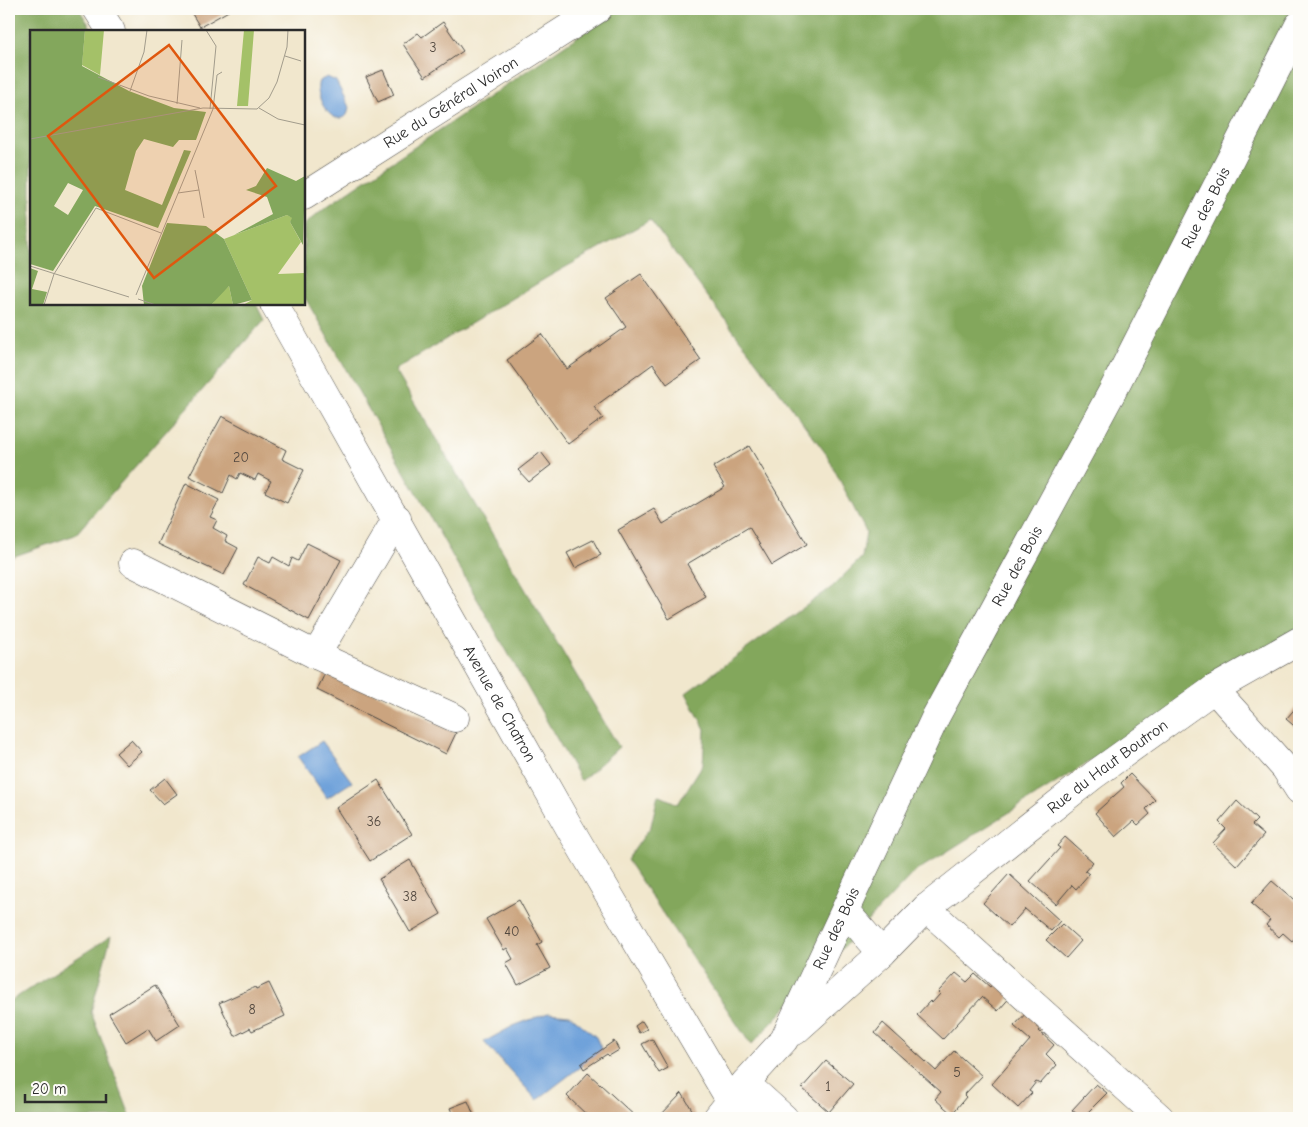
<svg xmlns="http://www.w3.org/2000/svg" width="1308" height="1127" font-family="'Comic Neue',sans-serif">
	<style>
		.forest { fill: #83a75c; stroke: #576944 }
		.water { fill: #6ea1da; stroke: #4c6682 }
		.building { fill: #cba47f }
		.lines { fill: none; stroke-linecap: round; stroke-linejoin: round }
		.minor-casing { stroke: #494743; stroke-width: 29 }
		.minor { stroke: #fff; stroke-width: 28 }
		.labels { text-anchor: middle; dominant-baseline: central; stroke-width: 4; stroke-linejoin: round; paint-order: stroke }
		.number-label { font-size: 14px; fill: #534940 }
		.street-label { font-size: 16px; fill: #2b2b2b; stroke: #fdfcf7 }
		.inset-road { fill: none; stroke: #a29c8c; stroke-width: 1 }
		.view { fill: #df570e; fill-opacity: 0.15; stroke: #df570e; stroke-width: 2.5 }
		.inset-edge { fill: none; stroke: #2b2b2b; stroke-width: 2.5 }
	</style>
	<rect width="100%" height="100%" fill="#fdfcf7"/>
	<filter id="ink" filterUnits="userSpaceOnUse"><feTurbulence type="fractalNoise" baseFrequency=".02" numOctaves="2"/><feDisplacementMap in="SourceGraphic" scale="10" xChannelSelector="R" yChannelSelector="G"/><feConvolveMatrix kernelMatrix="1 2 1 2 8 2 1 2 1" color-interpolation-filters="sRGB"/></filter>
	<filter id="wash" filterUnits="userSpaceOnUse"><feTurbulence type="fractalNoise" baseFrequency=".0096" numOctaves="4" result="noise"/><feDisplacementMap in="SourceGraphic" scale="20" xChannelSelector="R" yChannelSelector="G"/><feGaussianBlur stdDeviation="1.12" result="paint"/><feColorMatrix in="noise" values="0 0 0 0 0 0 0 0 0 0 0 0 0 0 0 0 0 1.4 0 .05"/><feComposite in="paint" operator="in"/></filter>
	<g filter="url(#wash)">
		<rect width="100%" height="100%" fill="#f1e7cd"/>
		<!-- forest -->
		<path class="forest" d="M9,9H79L93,31H31V304H256L264,320L75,535L9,558Z
			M618,9H1299V643L1212,685L913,873L751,1045L627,860L651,826L658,795L678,804L703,764L705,729L686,693L832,587L862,557L866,532L827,455L650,220L548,277L395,370L619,747L581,781L304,296V225L323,209Z
			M111,936L91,1012L131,1118H9V1002Z"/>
		<!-- water -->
		<path class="water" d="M327,77L336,81L349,107L347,115C331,129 313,94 319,81Z
			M322,741L352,782L327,798L298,757Z
			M548,1013L570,1015L596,1037L602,1050L537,1100L484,1042L513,1026Z"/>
		<g id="blocks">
			<!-- building -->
			<path class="building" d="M189,9H232L200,27Z
				M443,22L463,51L425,77L403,44L418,33L422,37Z
				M383,70L394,95L378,102L366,77Z
				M641,274L701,360L667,384L653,364L594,407L603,418L568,444L507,360L542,334L567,369L626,327L606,298Z
				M222,416L286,450L282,459L304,470L287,503L265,492L271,481L258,474L255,480L240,473L237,479L231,475L223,493L189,476Z
				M749,446L807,544L772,565L749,527L687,564L706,597L669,619L618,530L654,509L663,524L725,487L713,467Z
				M541,452L551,465L529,482L518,470Z
				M186,483L219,500L210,517L217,520L213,528L227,536L225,541L238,548L224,575L158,544Z
				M593,540L601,555L575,568L567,553Z
				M307,543L341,560L309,620L244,585L258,557L270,563L273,557L289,566L292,558L298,561Z
				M327,669L456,733L446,754L317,690Z
				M1299,704V730L1286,719Z
				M131,740L142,752L127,765L116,753Z
				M1130,774L1155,800L1146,809L1150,814L1138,825L1134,821L1116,837L1095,813L1124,787L1121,783Z
				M165,778L177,794L163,804L150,790Z
				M378,780L412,834L370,861L336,808Z
				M1237,801L1257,820L1252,825L1264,835L1237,866L1213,843L1226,829L1219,822Z
				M1065,837L1093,862L1085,871L1089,874L1076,889L1072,885L1056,904L1030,881L1060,848L1057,846Z
				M410,860L441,914L410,932L379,879Z
				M1009,874L1060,921L1051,931L1025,909L1009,927L983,903Z
				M1272,881L1299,904V933L1292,941L1283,933L1279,937L1266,925L1270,920L1251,904Z
				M519,900L542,942L537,945L550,968L518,985L506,963L513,959L507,948L504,950L486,919Z
				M1062,924L1081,941L1066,958L1046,940Z
				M956,973L967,982L975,974L990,987L997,979L1013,994L998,1011L982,997L943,1039L917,1015L930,1001L932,1003L940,994L938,992Z
				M269,983L285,1016L252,1031L250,1028L235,1036L219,1003L255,987L256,989Z
				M155,985L180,1025L156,1041L148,1028L126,1042L109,1014Z
				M1030,1009L1046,1023L1039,1031L1054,1045L1046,1054L1057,1065L1040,1084L1036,1082L1029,1091L1032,1093L1018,1108L992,1084L1030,1040L1014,1026Z
				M642,1021L647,1029L639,1033L635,1026Z
				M883,1023L936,1071L954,1051L982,1076L964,1095L966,1097L952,1114L935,1099L941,1092L875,1033Z
				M652,1039L668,1068L659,1073L642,1044Z
				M614,1041L619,1050L609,1056L607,1054L584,1069L581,1064Z
				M826,1061L853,1084L829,1112L802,1088Z
				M588,1073L637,1118H590L567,1096Z
				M1096,1084L1107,1093L1082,1118L1072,1110Z
				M682,1093L697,1118H658Z
				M468,1101L475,1118H446L453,1115L450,1108Z"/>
		</g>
	</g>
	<g filter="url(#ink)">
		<use href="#blocks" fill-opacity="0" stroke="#494743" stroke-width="1"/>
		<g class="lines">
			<!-- minor casing -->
			<g class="minor-casing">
				<g id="minor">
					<path d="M97,9L111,31"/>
					<path id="s1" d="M304,196L598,9"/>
					<path id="s2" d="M274,304L569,827L730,1100L750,1118"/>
					<path d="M133,563L316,655L397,518"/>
					<path d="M316,655L455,718"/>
					<path d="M1214,689L1285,768L1299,790"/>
					<path d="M926,908L1160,1118"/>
					<path d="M846,912L882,953"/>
					<path id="s3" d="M795,1031L882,953L926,908L1094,775L1214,689L1299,641"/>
					<path d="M745,1083L784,1118"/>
					<path id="s4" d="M717,1118L745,1083L784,1040L936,716L1112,392L1299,25"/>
				</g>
			</g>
			<!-- minor -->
			<use href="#minor" class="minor"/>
		</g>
	</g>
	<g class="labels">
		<!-- number labels -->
		<g class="number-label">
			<text x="433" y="47">3</text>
			<text x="241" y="457">20</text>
			<text x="374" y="821">36</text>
			<text x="410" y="896">38</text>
			<text x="512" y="931">40</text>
			<text x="252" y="1009">8</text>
			<text x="957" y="1072">5</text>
			<text x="828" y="1086">1</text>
		</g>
		<!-- street labels -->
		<g class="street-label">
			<text stroke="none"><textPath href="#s1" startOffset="174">Rue du Général Voiron</textPath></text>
			<text stroke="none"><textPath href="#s4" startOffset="1036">Rue des Bois</textPath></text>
			<text stroke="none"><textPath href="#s4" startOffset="631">Rue des Bois</textPath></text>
			<text stroke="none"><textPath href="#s2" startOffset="459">Avenue de Chatron</textPath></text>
			<text stroke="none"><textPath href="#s3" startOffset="410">Rue du Haut Boutron</textPath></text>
			<text stroke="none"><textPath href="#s4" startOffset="226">Rue des Bois</textPath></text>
		</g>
	</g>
	<!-- overview -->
	<g transform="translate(30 30)">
		<rect width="275" height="275" fill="#f1e7cd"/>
		<path d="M55,0H74L70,45L52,35ZM214,0H224L218,76H207ZM257,185L263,188L260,192L271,212L248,244L275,243V275H213L222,270L194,209ZM199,256L203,275H181L191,263Z" fill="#a4c168"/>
		<path d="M0,0H55L52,36L99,61L144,78L176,82L166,110H149L143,117L114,109L106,121L95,160L132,175L154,120L161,121L128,198L65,176L23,241L0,234ZM38,153L53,160L38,185L24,176ZM237,138L266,151L275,146L273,215L260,192L262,188L257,185L204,205L243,184L237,167L216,160L226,156ZM137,193L176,196L194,209L222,270L203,275L199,256L181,275H114L112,256ZM0,238L8,241L2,259L17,262L13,275H0Z" fill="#83a75c" fill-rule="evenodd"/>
		<path class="inset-road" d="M176,0L186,16L180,79M255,26L271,31M68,47L119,66L170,78M100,61L114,22L117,0M147,74L152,10M229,78L248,89L275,95M0,109L173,78L227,79L239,68L247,52L257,17L258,0M165,140L169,160M148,163L169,160L174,188M0,236L99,267M106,265L183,79L187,45L192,42M108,269L126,275M14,275L24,244L66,178L131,203"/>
		<path class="view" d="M139,15L246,156L124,248L18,106Z"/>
		<rect width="275" height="275" class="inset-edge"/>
	</g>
	<!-- margin -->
	<rect width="1308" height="1127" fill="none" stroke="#fdfcf7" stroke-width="30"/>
	<!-- scale -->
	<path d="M25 1094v8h81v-8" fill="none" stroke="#2b2b2b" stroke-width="2.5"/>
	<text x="32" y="1094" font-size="15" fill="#2b2b2b" stroke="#fdfcf7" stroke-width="4" paint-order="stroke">20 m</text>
</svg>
